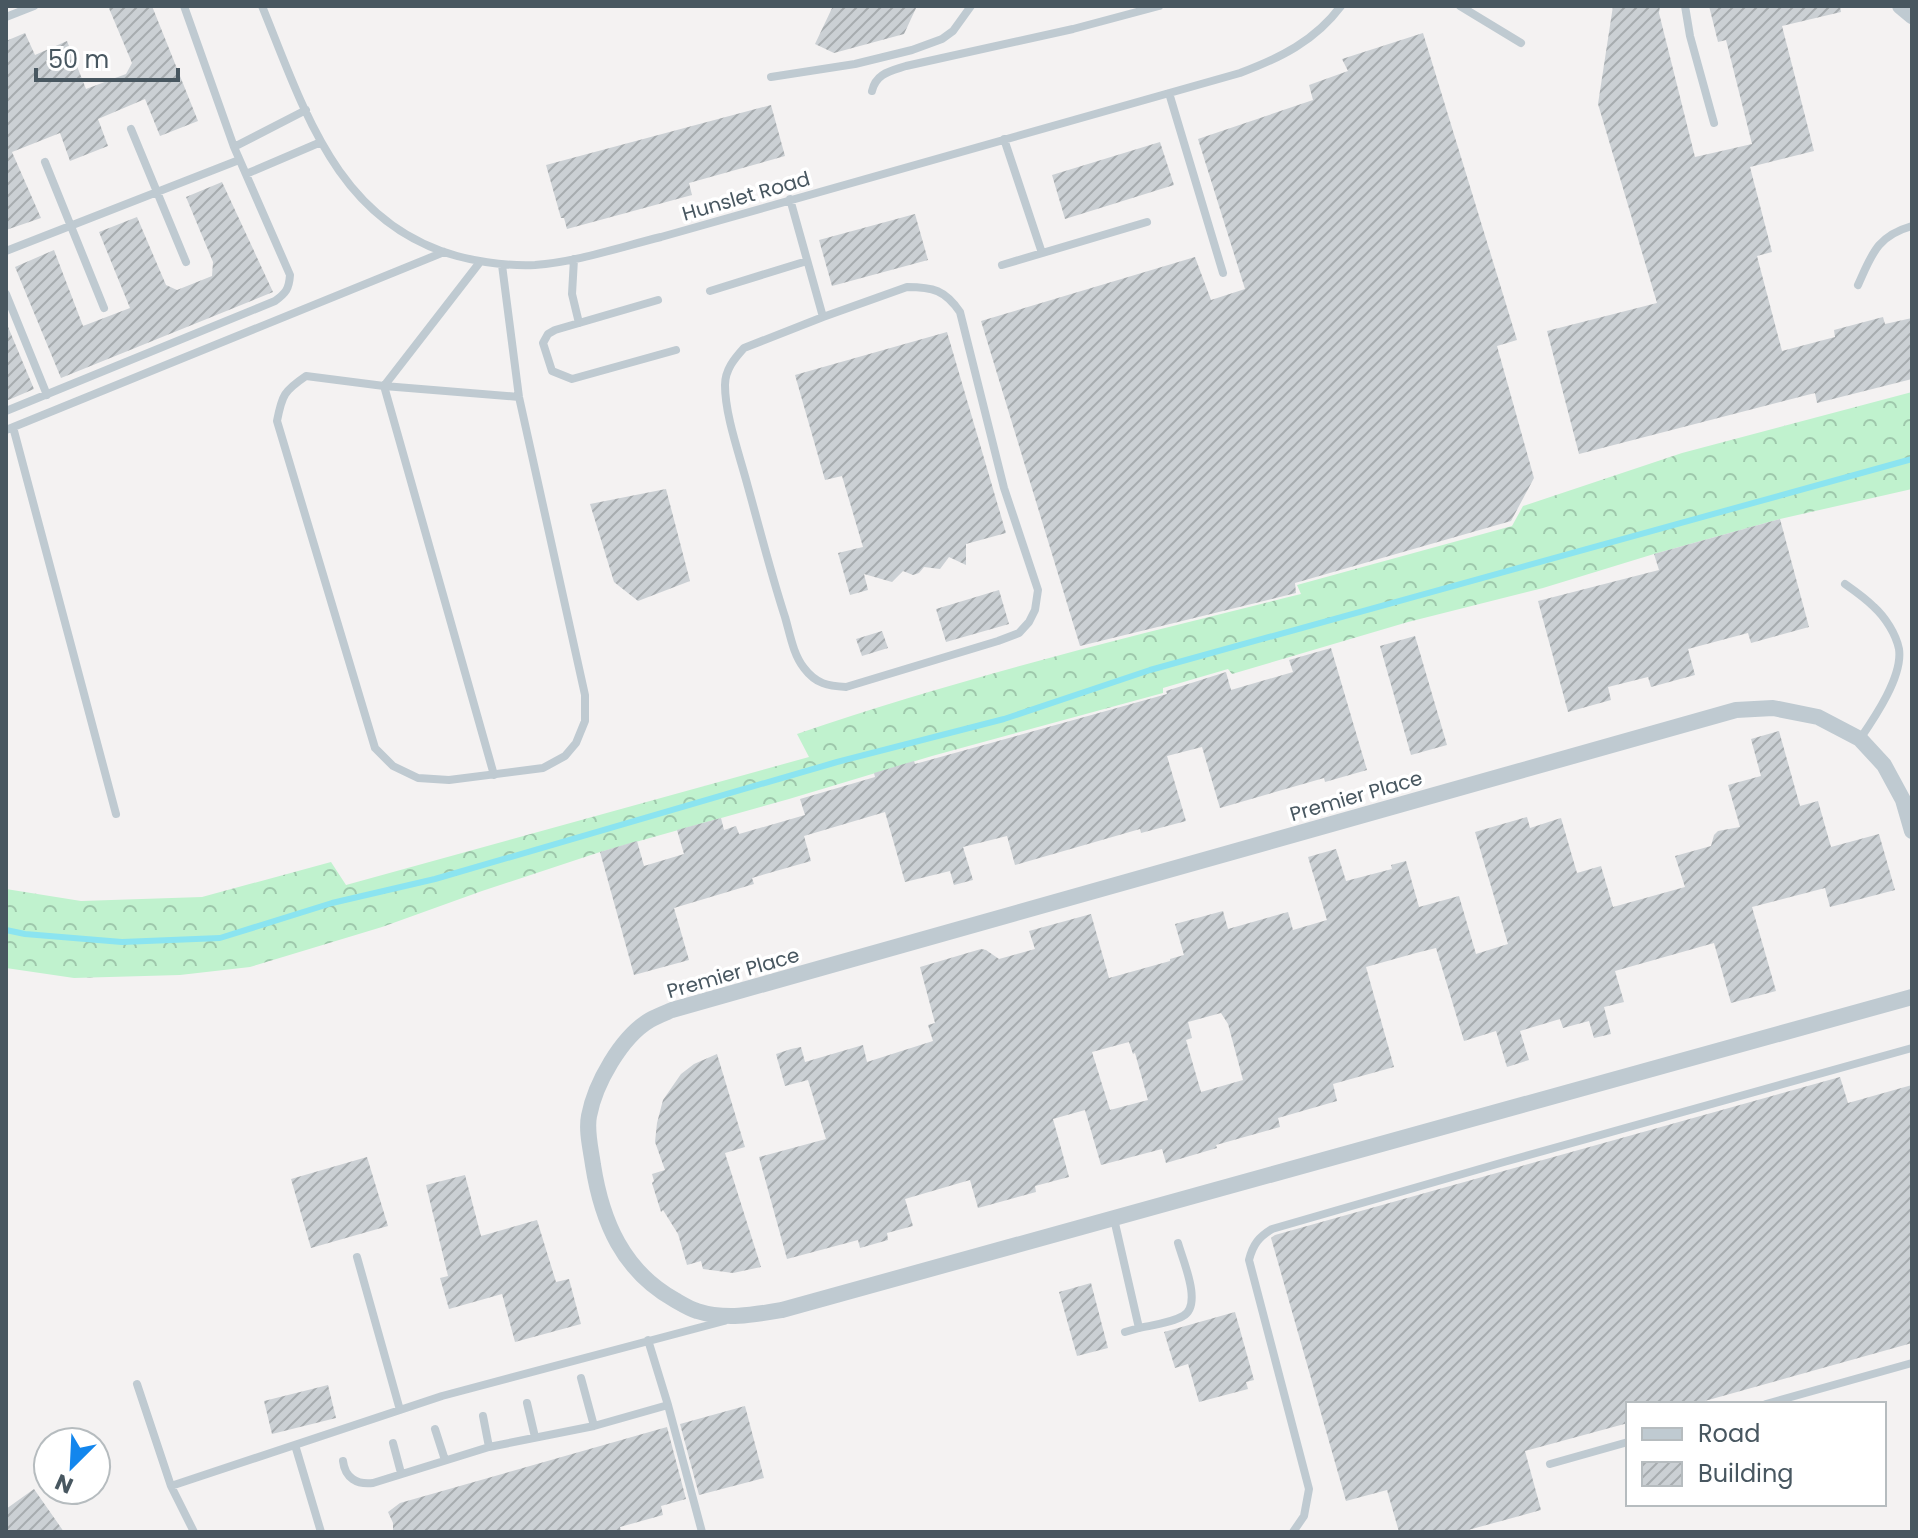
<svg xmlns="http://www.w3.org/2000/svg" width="1918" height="1538" font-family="Poppins,sans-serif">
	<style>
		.forest { fill: url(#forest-crowns) }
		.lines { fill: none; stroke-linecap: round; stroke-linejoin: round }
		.stream { stroke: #8be4f0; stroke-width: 6 }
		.building { fill: url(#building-hatch); fill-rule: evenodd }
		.lane { stroke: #bfcad1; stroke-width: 8 }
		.street { stroke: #bfcad1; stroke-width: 16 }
		.labels { text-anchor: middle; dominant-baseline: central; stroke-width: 7; stroke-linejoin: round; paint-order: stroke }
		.street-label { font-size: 20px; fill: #485760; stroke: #fff }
	</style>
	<defs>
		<pattern id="forest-crowns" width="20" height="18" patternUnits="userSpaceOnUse" patternTransform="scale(2)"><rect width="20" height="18" fill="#c0f2ce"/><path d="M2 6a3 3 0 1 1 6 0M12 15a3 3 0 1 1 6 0" fill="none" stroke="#9ec7ab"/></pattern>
		<pattern id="building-hatch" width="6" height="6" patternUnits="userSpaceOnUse" patternTransform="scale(2)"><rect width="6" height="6" fill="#cbd0d4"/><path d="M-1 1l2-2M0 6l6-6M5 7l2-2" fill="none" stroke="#a7acaf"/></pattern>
	</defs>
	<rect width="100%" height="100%" fill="#f4f2f2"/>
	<!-- forest -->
	<path class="forest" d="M1912,392V489L1780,519L1654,554L1543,588L1408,622L1232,674L1228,669L1163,688V693L932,756L789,799L600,852L482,891L382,927L250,967L180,975L74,978L6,968V889L81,901L202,897L331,862L346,885L809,757L797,734C962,677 1132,636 1301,594L1297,585L1512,526L1523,506L1682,453Z"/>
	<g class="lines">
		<!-- stream -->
		<path class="stream" d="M6,930L25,934L122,942L220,938L332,903L435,879L837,762L1004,719L1150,670L1912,459"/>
	</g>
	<!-- building -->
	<path class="building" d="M108,6H152L198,121L160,136L145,99L98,119L108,146L70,161L60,133L12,152L41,218L6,230V41L25,33L35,55L67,41L86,89L126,74L132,63Z
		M833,6H917L904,34L834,53L815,44Z
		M1613,6H1660L1659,13L1695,157L1752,144L1726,40L1718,42L1709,6H1840L1841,12L1782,26L1814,151L1750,167L1772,252L1757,256L1782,351L1835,337L1834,330L1883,317L1885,324L1912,318V379L1817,403L1815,393L1579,454L1547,331L1657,303L1598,104Z
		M1423,33L1517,340L1497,346L1534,478L1511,521L1295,583L1296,593L1080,646L981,321L1195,257L1211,300L1245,289L1198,139L1313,100L1309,85L1348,71L1342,59Z
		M771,105L785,156L689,183L692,195L567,229L564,218H561L546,165Z
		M1160,142L1174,185L1065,219L1052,175Z
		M222,182L273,292L61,378L15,267L54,250L83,326L130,308L99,232L137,217L166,285L177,290L212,276L213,262L186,197Z
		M915,214L928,260L832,286L819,240Z
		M6,322L34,389L6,401Z
		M947,332L1006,533L966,544V565L949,557L940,569L924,567L919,573L913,575L903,571L892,582L864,574L868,590L850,595L838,553L863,547L842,476L825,480L795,375Z
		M666,489L690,581L638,601L614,582L590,504Z
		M1780,519L1809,627L1751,643L1748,633L1688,649L1695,675L1651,687L1648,677L1608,687L1611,700L1568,712L1538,601L1659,570L1654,554Z
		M999,590L1009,624L946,642L936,609Z
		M882,631L888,648L862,656L856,639Z
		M1415,636L1447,745L1411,755L1380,646Z
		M1331,648L1367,770L1325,782L1324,778L1220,808L1202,747L1167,756L1186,821L1141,833L1140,829L1015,865L1007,836L963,847L973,880L954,885L950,871L905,882L885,812L804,836L811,861L752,878L754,884L674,908L689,960L634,975L600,852L637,841L644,866L684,854L677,830L721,818L724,830L736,826L739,834L805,815L800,799L875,777L874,773L914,761L915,764L1167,694L1166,691L1226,672L1231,690L1293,672L1289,660Z
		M1779,731L1800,806L1818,801L1831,847L1879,834L1895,890L1830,907L1825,888L1752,907L1776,991L1731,1003L1714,943L1615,971L1624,1002L1604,1007L1611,1034L1594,1038L1589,1021L1563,1028L1560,1019L1520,1031L1529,1060L1507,1067L1496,1031L1464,1041L1436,948L1416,953L1366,967L1394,1067L1333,1084L1337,1101L1278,1118L1280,1127L1216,1145L1217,1148L1166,1163L1162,1149L1101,1165L1085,1110L1053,1119L1069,1177L1035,1186L1036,1192L978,1208L970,1180L905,1199L913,1226L887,1233L888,1240L860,1248L858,1240L787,1259L759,1157L826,1139L808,1080L785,1086L776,1054L791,1049L801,1047L805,1062L863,1045L867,1062L933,1041L928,1025L935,1023L920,967L981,949L986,950L999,959L1035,949L1029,931L1091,914L1109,978L1170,961V959L1184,955L1175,924L1223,911L1228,929L1288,912L1293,930L1327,920L1308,857L1336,849L1346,881L1392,869L1391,865L1406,861L1419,907L1459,896L1476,954L1508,944L1475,832L1527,817L1530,828L1561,818L1577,873L1601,866L1613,907L1685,887L1675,856L1711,846L1714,835L1718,831L1740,827L1728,785L1761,776L1751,739ZM1221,1013L1228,1024L1243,1080L1201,1092L1186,1040L1192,1038L1188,1022ZM1129,1042L1133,1054L1135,1053L1148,1100L1110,1110L1092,1052Z
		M717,1054L745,1147L725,1153L761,1267L733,1273L703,1269L701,1261L687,1265L678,1234L663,1210L661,1212L652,1183L654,1181L652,1174L665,1170L655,1142L657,1123L663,1100L681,1074L694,1064Z
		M1840,1077L1848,1103L1912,1085V1343L1694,1404H1628V1423L1525,1451L1541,1510L1461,1532H1399L1387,1490L1346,1501L1271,1238L1275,1235L1375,1207Z
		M367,1157L388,1226L311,1248L291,1179Z
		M465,1175L481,1236L537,1220L556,1282L569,1279L581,1324L515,1342L502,1294L449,1309L440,1278L448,1276L426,1185Z
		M1091,1283L1108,1348L1077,1356L1059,1292Z
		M1235,1312L1254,1380L1246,1382L1248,1389L1199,1402L1188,1364L1175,1368L1164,1332Z
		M328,1385L336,1418L272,1434L264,1401Z
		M745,1406L764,1478L699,1495L680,1424Z
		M667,1427L686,1499L661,1506L663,1515L620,1527L621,1532H393V1523L388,1512L400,1503Z
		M34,1489L64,1532H6V1509Z"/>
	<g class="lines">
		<!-- lane -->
		<path class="lane" d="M262,6C304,109 337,223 457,256C483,263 507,266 535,265C577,262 620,247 661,237L1240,73C1280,58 1315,41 1341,6
			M1460,6L1521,43
			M1685,6L1690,36L1714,123
			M6,17L34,6
			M771,77L855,64L912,50L942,39L953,31L971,6
			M872,91C876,73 891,71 906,66L1073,29L1159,6
			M1169,93L1223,273
			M131,129L186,262
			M1004,139L1042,253
			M234,147L306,110
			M45,162L104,308
			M246,174L321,142
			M790,199L823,317
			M6,251L239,160
			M574,259L572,294L579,323
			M480,262L384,386L306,376C284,391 282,395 277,421L375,748L393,766L418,778L449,780L543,768L565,756L576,743L585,721V695L519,397L502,265
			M1002,265L1147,222
			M1858,285C1872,254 1877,236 1912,226
			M907,287C933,287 945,290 960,312L1004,488L1038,590L1035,610L1029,622L1019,633L998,641L846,687C828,686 816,684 804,668C793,654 790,634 785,617C771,574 760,530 748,487C740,456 725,416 725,385C725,370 734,359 744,348L823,317Z
			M710,291L807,261
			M6,294L47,395
			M658,300L555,330L548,334L543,343L552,371L572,379L676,350
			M6,411L275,301C286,293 289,289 290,275L234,147L184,6
			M13,427L116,814
			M6,430L444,252
			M1845,584C1855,591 1865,598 1874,607C1885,617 1896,634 1899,649C1903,676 1875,717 1860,739
			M494,775L384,386L519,397
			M1114,1219L1139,1328C1153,1325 1171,1323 1183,1316C1203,1305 1183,1261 1178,1243
			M357,1257L400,1410
			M1125,1332L1139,1328
			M648,1340L668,1405L702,1532
			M581,1378L594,1426
			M137,1384L171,1486L442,1396L724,1321
			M527,1403L535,1437
			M1766,1404L1912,1363
			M483,1416L489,1447
			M435,1429L445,1460
			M393,1443L401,1473
			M295,1445L321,1532
			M343,1461C345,1478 357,1485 373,1483L489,1447L594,1426L668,1405
			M1550,1464L1628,1442
			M171,1486L194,1532
			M1293,1532L1304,1516L1309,1489L1249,1260C1253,1244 1259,1237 1272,1229L1504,1162L1912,1048"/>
		<!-- street -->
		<path class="street" d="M1900,6L1912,16
			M1912,831L1903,800L1884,765L1860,739L1818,717L1773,708L1736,710L672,1010C665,1013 657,1016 650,1020C621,1037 595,1084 589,1116C586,1131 591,1150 593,1165C602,1222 623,1271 675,1300C682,1304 690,1309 697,1311C725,1320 753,1315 782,1310L1912,997"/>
	</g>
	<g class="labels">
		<!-- street labels -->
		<g class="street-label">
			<text transform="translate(746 196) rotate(-16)">Hunslet Road</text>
			<text transform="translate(1356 796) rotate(-16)">Premier Place</text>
			<text transform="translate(733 973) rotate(-16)">Premier Place</text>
		</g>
	</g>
	<!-- border -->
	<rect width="1918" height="1538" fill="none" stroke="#485760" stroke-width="16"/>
	<!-- legend -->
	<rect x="1626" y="1402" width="260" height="104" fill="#ffffff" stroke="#b6bcbf" stroke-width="2"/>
	<rect x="1642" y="1428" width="40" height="12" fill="#bfcad1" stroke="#b6bcbf" stroke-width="2"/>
	<text x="1698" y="1442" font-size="24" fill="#485760">Road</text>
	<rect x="1642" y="1462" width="40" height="24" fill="url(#building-hatch)" stroke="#b6bcbf" stroke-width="2"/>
	<text x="1698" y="1482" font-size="24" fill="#485760">Building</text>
	<!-- north arrow -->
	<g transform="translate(72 1466) rotate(204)"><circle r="38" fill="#ffffff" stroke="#b6bcbf" stroke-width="2"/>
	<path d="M0-6L14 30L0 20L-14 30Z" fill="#1386ed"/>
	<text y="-12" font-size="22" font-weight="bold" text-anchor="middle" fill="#485760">N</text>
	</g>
	<!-- scale -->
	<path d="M36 68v12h142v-12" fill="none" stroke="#485760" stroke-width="4"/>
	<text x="48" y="68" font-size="24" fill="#485760" stroke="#ffffff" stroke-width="6" paint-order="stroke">50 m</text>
</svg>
